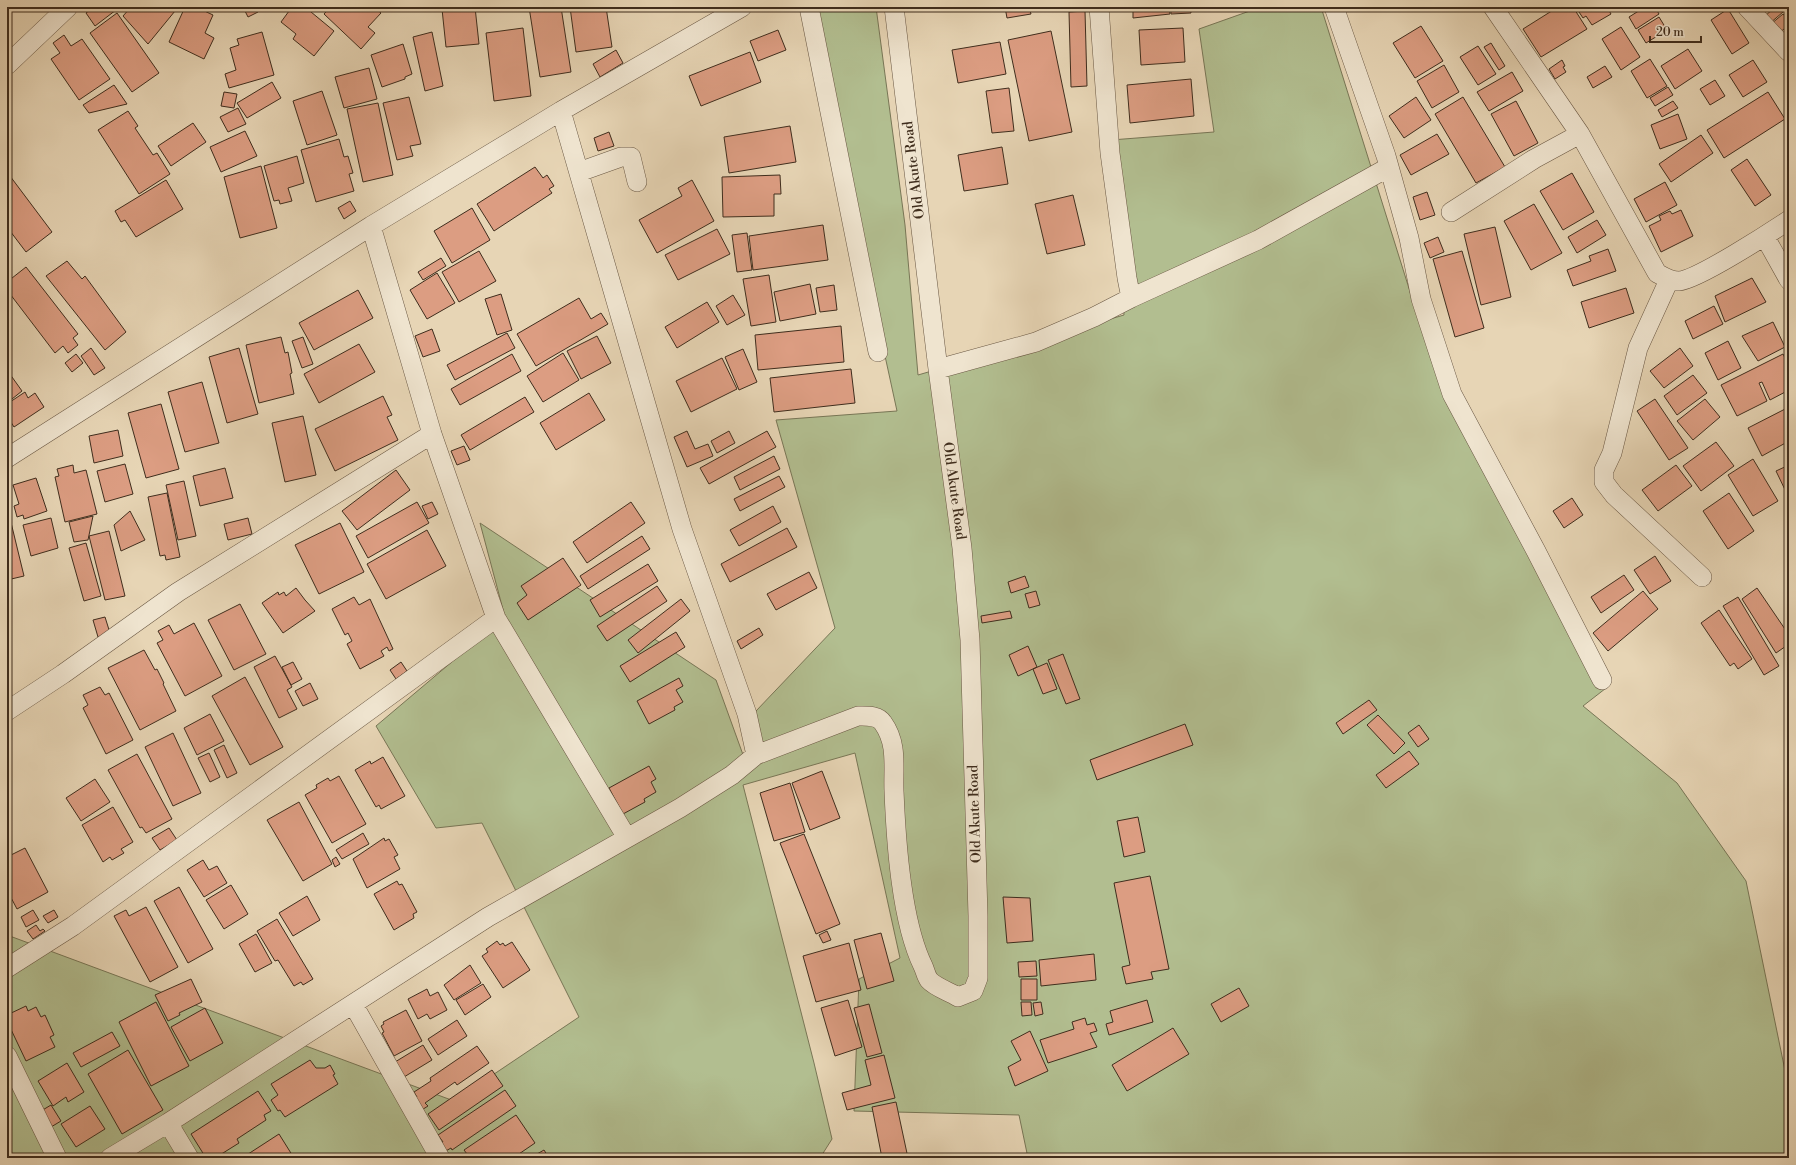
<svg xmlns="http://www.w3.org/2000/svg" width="1796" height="1165" font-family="'Libre Bodoni',serif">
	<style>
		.green { fill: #b2be90; stroke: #787656 }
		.building { fill: #dc9d82; stroke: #3f2d1d }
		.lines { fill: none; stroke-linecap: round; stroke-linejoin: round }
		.minor-casing { stroke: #695743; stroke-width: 20 }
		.minor { stroke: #efe4cf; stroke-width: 19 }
		.labels { text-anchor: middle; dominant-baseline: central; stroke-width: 4; stroke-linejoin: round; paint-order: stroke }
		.street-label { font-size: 14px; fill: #3f2d1d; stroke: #efe4cf }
	</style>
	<rect width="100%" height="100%" fill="#e7d5b5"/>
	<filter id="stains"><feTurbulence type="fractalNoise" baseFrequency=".005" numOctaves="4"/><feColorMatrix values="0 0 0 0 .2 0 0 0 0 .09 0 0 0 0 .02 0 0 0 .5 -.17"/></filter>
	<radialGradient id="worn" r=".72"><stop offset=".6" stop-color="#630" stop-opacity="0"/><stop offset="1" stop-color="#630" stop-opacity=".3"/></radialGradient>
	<!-- green -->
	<path class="green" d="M809,7H876L905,225L918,375L1124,315L1111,140L1214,132L1199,29L1261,7H1321L1432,362L1610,685L1583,706L1677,783L1746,881L1789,1090V1158H1028L1019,1115L854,1111L859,979L900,958L855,753L743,785L814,1063L832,1139L820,1158H7V935L454,1101L579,1017L482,823L436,828L376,726L505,617L480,523L716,680L746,763L756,711L835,628L776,420L897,411Z"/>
	<!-- building -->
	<path class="building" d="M20,7H44L43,11Z
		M94,7H114L116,10L95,26L86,13Z
		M131,7H170L175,11L148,44L123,16Z
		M185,7H196L213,15L205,33L214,38L204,59L169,42Z
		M243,7H255L258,12L248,17Z
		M292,7H305L334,31L314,56L293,39L296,34L281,22Z
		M330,7H374L381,13L368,27L375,33L361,49L324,14Z
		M461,7H475L479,44L446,47L442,9Z
		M529,7H561L571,72L540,77Z
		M570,7H606L612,47L576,52Z
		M1005,7H1029L1031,14L1007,18Z
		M1133,7H1169L1170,14L1133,18Z
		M1171,7H1190L1191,13L1171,14Z
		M1558,7H1573L1587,29L1541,57L1523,29Z
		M1581,7H1607L1611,14L1592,25L1586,16L1583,18L1577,9Z
		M1645,7H1655L1659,14L1636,29L1629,17Z
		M1775,7H1779L1783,12L1769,24L1763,18Z
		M1728,9L1749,43L1732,54L1711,20Z
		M1085,11L1087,86L1071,87L1069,12Z
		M117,13L159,73L132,92L90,33Z
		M1783,14L1789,21V25L1779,33L1771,24Z
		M1659,17L1667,30L1646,43L1638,30Z
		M1421,26L1443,61L1415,78L1393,43Z
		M1621,27L1640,57L1621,70L1602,39Z
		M523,28L531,96L494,101L486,33Z
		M1183,28L1185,62L1141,65L1139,30Z
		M778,30L786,50L758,61L750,41Z
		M1051,31L1072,132L1029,141L1008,40Z
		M262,32L274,75L229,88L225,74L236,70L230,48L239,45L237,39Z
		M432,32L443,86L425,91L413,37Z
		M64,35L71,46L82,39L110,79L79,100L51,59L60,53L53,43Z
		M1000,42L1006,74L958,83L952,50Z
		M1491,43L1505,66L1499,70L1484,47Z
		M403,44L412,74L405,77V79L382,87L371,55Z
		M1478,46L1496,74L1478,85L1460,57Z
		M1688,49L1702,71L1675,89L1661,66Z
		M616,50L623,63L600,77L593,64Z
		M750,52L761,82L701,106L689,76Z
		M1650,59L1667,86L1647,98L1631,71Z
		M1562,60L1565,66L1563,67L1566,72L1555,79L1549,69Z
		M1753,60L1767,82L1743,97L1729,75Z
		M1444,65L1459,92L1432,108L1417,81Z
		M1605,66L1612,77L1593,88L1587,77Z
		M369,68L377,99L344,108L335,77Z
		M1512,72L1523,91L1489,111L1477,92Z
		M1191,79L1194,116L1130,123L1127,85Z
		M1715,80L1725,96L1710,105L1700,89Z
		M272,82L281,98L247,118L237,103Z
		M114,85L127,104L89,113L83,105Z
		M1668,87L1673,95L1655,106L1650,98Z
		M1009,88L1014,131L992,133L986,91Z
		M322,91L337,135L307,145L293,101Z
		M224,92L237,94L234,108L221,106Z
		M1768,92L1785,119L1724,158L1707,130Z
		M409,97L421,144L410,146L413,156L397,160L383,103Z
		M1416,97L1431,120L1404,138L1389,116Z
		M1463,97L1505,167L1476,183L1435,114Z
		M1516,101L1538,143L1514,156L1491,114Z
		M1673,101L1678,108L1662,117L1658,110Z
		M378,103L393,175L363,182L347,109Z
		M238,108L246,124L228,132L220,117Z
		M128,111L138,126L135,128L153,155L157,153L170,174L139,194L98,130Z
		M1678,114L1687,139L1660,149L1651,125Z
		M193,123L206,142L171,166L158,146Z
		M790,126L796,162L729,173L724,137Z
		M245,131L257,156L221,172L210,147Z
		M609,132L614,146L598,151L594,138Z
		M1437,134L1449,154L1411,175L1400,155Z
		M1701,135L1713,153L1671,182L1659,164Z
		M339,139L344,157L348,156L353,173L349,174L354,191L316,202L301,150Z
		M1002,147L1008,184L964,191L958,155Z
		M297,156L304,183L288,188L292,201L280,204L279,200L274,201L264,166Z
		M1747,159L1771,195L1755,206L1731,170Z
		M261,166L277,228L240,238L224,177Z
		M535,167L543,178L547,175L554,186L549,189L552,193L494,231L477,204Z
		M7,172L52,232L26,252L7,227Z
		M1572,173L1594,212L1563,230L1540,191Z
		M780,175L781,194H774V216L723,217L722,177Z
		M166,180L183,209L136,237L125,220L121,222L115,211Z
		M692,180L714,221L657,253L639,220L682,196L678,188Z
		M1665,182L1677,205L1646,222L1634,199Z
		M1427,192L1435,215L1420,220L1413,197Z
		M1073,195L1085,245L1047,254L1035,204Z
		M350,201L356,211L344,219L338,208Z
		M1534,204L1562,253L1531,270L1504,221Z
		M472,208L490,240L452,263L434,231Z
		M1681,210L1693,236L1661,252L1649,226L1661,220L1659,216L1670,211L1672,214Z
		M1597,220L1606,235L1577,253L1568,237Z
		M823,225L828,260L753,270L749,236Z
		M1495,227L1511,297L1481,305L1464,234Z
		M717,229L730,254L678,280L665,255Z
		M747,233L752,270L737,272L732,235Z
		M1438,237L1444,252L1430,258L1424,243Z
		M1608,249L1616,271L1573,286L1567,270L1591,261L1589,256Z
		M479,251L496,281L459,302L442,272Z
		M1462,251L1484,328L1455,337L1433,259Z
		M441,258L446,266L423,280L418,272Z
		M67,261L82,279L85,276L126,332L105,350L46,276Z
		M26,267L78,334L73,338L78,345L68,353L63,346L55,353L7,290V282Z
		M437,273L455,303L427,319L410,290Z
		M769,275L776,322L751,326L743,279Z
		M1752,278L1766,302L1725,322L1715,296Z
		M810,284L816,314L780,321L774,292Z
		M834,285L837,310L820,312L816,288Z
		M1626,288L1634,313L1589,328L1581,302Z
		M358,290L373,318L314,350L299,323Z
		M501,294L512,330L497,335L485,299Z
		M733,295L745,315L727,325L716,306Z
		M579,298L591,319L601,313L608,324L536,366L517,334Z
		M707,302L719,322L677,348L665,327Z
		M1714,306L1723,324L1693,339L1685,321Z
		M1773,322L1785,347L1758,361L1742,336Z
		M841,326L844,362L758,370L755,335Z
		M432,329L440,351L423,357L415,336Z
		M507,333L515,348L455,380L447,365Z
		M597,336L611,363L581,379L567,351Z
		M281,337L285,353L288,352L292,373L290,374L294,394L259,403L246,345Z
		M303,337L313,364L302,368L292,341Z
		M1728,341L1741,368L1718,380L1705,353Z
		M359,344L375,372L319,403L304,374Z
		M91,348L105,368L94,375L81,356Z
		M239,348L258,414L227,423L209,357Z
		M1680,348L1693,366L1664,388L1650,371Z
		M743,349L757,382L739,390L725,357Z
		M563,353L579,380L543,402L527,376Z
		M76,354L83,363L72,372L65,363Z
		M512,354L521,371L460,405L451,389Z
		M1783,354L1789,366V390L1770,400L1762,382L1759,383L1767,401L1737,416L1721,385Z
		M722,358L737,389L691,412L676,381Z
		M851,369L855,403L774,412L770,378Z
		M7,370L22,391L7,403Z
		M1693,375L1707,393L1677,415L1664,396Z
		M202,382L219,443L185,452L168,392Z
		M25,392L28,398L35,393L44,407L14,427L7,416V404Z
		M589,393L605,420L556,450L540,423Z
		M383,396L392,415L387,417L398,440L335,471L315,429Z
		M525,397L534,412L470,450L461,435Z
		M1655,399L1688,448L1669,460L1637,411Z
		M1705,399L1720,417L1693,440L1677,421Z
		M161,404L179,469L146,478L128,413Z
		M1789,407V428L1786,430L1789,436V441L1762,456L1748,428Z
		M303,416L316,475L285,482L272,423Z
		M118,430L123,456L94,463L89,436Z
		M687,431L695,449L708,444L713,456L687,467L674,437Z
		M729,431L735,443L717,453L711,441Z
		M767,431L776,447L709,484L700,468Z
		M1716,442L1734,466L1701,491L1683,466Z
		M464,446L470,460L457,465L451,451Z
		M774,456L780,469L740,490L734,477Z
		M1753,459L1778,501L1753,516L1728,475Z
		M125,464L133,494L105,502L97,471Z
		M73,465L74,473L86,470L97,514L65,522L55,477L59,476L57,469Z
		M1676,465L1692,486L1658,511L1642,490Z
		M1789,465V496H1788L1776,471Z
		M225,468L233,498L200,506L193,476Z
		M396,470L410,490L357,530L342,511Z
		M779,476L785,487L740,511L734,499Z
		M36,478L47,511L24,519L23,515L17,517L14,506L19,504L13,485Z
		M184,481L196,536L178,540L166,485Z
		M167,493L180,557L166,560L165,555L160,556L148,497Z
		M1729,493L1754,531L1728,549L1703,511Z
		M1572,498L1583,515L1564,528L1553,511Z
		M417,502L429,523L368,558L356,536Z
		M432,502L438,514L428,519L422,506Z
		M631,502L645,523L587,563L573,542Z
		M7,506L24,576L7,580Z
		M773,506L781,522L739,546L730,530Z
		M130,511L145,540L121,551L114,525Z
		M93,516L88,540L74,542L69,522Z
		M51,518L58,548L31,556L23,525Z
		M248,518L252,534L228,540L224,524Z
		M340,523L364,572L319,594L295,545Z
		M787,528L797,547L730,582L721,564Z
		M427,530L446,566L386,599L367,564Z
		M109,531L125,596L105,600L89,536Z
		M642,536L650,549L588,589L580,576Z
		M86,543L101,596L84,601L69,548Z
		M1655,556L1671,581L1650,594L1634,570Z
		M563,558L581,585L528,620L517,603L527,595L521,586Z
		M648,564L658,581L600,617L590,600Z
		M809,572L817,588L776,610L767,594Z
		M1624,575L1634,590L1601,613L1591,597Z
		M1025,576L1029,587L1011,593L1008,582Z
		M657,586L667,601L607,641L597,626Z
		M296,588L305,600L315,611L283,633L262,603L278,592L279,595L284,592L286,596Z
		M1757,588L1789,635V644L1776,653L1742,599Z
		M1036,591L1040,605L1029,608L1025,594Z
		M1643,591L1658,609L1608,651L1593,633Z
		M354,597L359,605L370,599L393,649L389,651L387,647L381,651L384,656L360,669L347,644L352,641L348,633L345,635L332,609Z
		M1738,597L1779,666L1764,675L1723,606Z
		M681,599L690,611L638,653L628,640Z
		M240,604L266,654L234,670L208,620Z
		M1719,610L1752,659L1738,669L1734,663L1730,666L1701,623Z
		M1010,611L1012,618L982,623L981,616Z
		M105,617L110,633L98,637L93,620Z
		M194,623L222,676L185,696L157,643L163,640L158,631L169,625L174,634Z
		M759,628L763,635L741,649L737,641Z
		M676,632L685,647L630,682L620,666Z
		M1028,646L1037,667L1018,676L1009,655Z
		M144,650L155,670L157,669L164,683L163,684L176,711L140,730L108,668Z
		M1063,654L1080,699L1066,704L1048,660Z
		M275,656L292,687L287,690L297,709L279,718L254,667Z
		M293,662L302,679L291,685L282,667Z
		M401,662L407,671L396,679L390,670Z
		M1047,663L1057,689L1043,694L1033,669Z
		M245,677L283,747L250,765L212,696Z
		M679,678L683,686L676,690L683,702L674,707L675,710L649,724L637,701Z
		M310,683L318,699L303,706L295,691Z
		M100,687L105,695L109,693L133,740L106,754L83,708L88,705L83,695Z
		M1369,700L1377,710L1343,734L1336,723Z
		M210,714L224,741L197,755L184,728Z
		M1378,715L1405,743L1394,754L1367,725Z
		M1185,724L1193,745L1097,780L1090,760Z
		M1419,725L1429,739L1418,747L1408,733Z
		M173,733L201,793L173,806L145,747Z
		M224,745L237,773L227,778L214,750Z
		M1409,751L1419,764L1386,788L1376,775Z
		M209,753L220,777L210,782L198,758Z
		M137,754L172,819L146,833L142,827L140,828L108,770Z
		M383,757L405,796L381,809L379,805L376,807L355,770L370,761L371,764Z
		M649,766L656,779L651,782L656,792L644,799L645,802L623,814L609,788Z
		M822,771L840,818L810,830L792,783Z
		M339,776L366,824L332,843L305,795L317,788L316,785L328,778L330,781Z
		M95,779L110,802L81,821L66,798Z
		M790,783L805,832L774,841L760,793Z
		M299,802L332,864L303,881L267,820Z
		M113,807L133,842L121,849L124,853L112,860L110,857L103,862L82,825Z
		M1138,817L1145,852L1124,857L1117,821Z
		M169,828L177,840L160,850L152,838Z
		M363,833L369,844L342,859L336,850Z
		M804,834L840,924L816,934L780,843Z
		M384,838L385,841L389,839L398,855L394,857L400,869L367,888L353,859Z
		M25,848L48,892L17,909L7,890V857Z
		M336,857L340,864L335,867L332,860Z
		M203,860L209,870L217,866L227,883L204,897L187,870Z
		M1150,876L1169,969L1151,972L1153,979L1126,984L1122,967L1130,965L1114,883Z
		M397,881L399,885L402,884L417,912L413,914L414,918L394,930L374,894Z
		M231,885L248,914L224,929L206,900Z
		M179,887L213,949L188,963L154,901Z
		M307,896L320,920L293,936L279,913Z
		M1003,897L1030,898L1033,941L1007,943Z
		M146,907L178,967L150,982L114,916L126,910L129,916Z
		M33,910L39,920L26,927L21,917Z
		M54,910L58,917L48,923L43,916Z
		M277,919L313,979L303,985L301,982L294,986L278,960L275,961L257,931Z
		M36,925L40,931L43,929L45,931L33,939L27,931Z
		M827,931L831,940L823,943L819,935Z
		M881,933L894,981L867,989L854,940Z
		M256,934L272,963L255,972L239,944Z
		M497,941L500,945L503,943L505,946L512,942L530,970L503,988L482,956L488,952L486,949Z
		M849,943L861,990L816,1002L803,956Z
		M1094,954L1096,980L1041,986L1039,960Z
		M1036,961L1037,976L1019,977L1018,962Z
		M470,965L481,983L454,1000L444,985Z
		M191,979L202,1002L179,1013L180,1015L168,1021L155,995Z
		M1021,979H1037V1000H1021Z
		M483,984L491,997L465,1015L456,1000Z
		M1239,988L1249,1006L1221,1022L1211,1004Z
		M427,989L430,996L438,992L447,1010L430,1019L427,1014L418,1019L408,999Z
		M848,1000L862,1047L835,1056L821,1008Z
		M1147,1000L1153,1022L1109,1035L1106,1024L1113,1022L1110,1011Z
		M156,1002L189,1066L151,1086L119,1022Z
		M1021,1002H1031L1032,1015L1022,1016Z
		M1041,1002L1043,1014L1035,1016L1033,1003Z
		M869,1004L882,1053L867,1057L854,1008Z
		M26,1006L28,1011L36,1007L41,1017L45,1015L54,1035L50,1037L55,1047L26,1061L7,1021V1015Z
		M205,1008L223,1043L190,1061L171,1027Z
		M406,1010L422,1041L394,1056L382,1033L384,1032L381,1026L384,1024L383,1022Z
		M1085,1018L1087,1025L1094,1023L1097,1031L1090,1033L1097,1047L1048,1063L1040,1040L1074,1029L1072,1022Z
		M457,1020L467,1036L438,1055L428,1039Z
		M1173,1028L1189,1054L1127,1091L1112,1065Z
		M1030,1031L1048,1071L1015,1086L1008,1067L1021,1060L1011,1041Z
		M112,1032L120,1046L81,1067L73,1053Z
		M423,1045L432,1060L404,1077L395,1062Z
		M477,1046L489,1063L457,1085L455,1082L425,1103L428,1106L417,1113L410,1101L417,1097L414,1092L431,1081L430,1078Z
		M128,1050L163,1110L122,1134L88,1074Z
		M884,1055L895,1098L847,1110L842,1093L871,1085L865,1060Z
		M310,1060L316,1068H325L330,1065L335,1074L333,1075L338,1084L285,1117L280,1110L278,1111L271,1100L278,1095L271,1084Z
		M67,1063L84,1092L68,1102L66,1097L53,1106L38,1081Z
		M492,1070L503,1086L439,1130L428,1114Z
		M505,1090L516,1106L452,1150L451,1148L444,1152L439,1145L443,1142L438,1135Z
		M258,1091L271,1111L264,1115L266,1120L237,1139L239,1143L215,1158H206L191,1134Z
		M896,1102L908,1158H882L872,1107Z
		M51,1105L61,1121L51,1127L41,1111Z
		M90,1106L105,1129L76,1147L61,1124Z
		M516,1115L535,1143L513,1158H466L464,1155L467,1154L464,1150Z
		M279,1134L294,1158H242Z
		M544,1150L549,1158H530Z"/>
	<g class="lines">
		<!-- minor casing -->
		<g class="minor-casing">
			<path id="minor" d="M809,7L878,352
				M1334,7L1386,156L1409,238L1421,299L1452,394L1536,551L1602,680
				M1493,7L1580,134L1657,273C1664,277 1670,281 1679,281C1697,280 1771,232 1789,220
				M1747,7L1789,52
				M7,65L68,7
				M561,111L682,529L747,714L756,755
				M579,172L621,157H631L637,182
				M1451,212L1534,159L1580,134
				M371,226L432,434L496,618L627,838
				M1765,237L1789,280
				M1669,280L1638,348L1612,453L1604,470V482L1614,495L1702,577
				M1131,298L1258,240L1389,167
				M938,369L1036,342L1094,317L1131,298L1127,278L1110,153L1099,7
				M7,458L371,226L561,111L742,7
				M7,711L63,674L178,592L432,434
				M7,968L73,926L496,618
				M353,1004L440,1158
				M7,1056L57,1158
				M168,1123L189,1158
				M110,1158L168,1123L488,917L680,808L732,775L756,755L858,716C867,716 878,715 883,723C898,744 893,767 894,791C896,841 901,921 923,966C925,970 926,976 929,980C935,987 950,992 958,997L973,991L978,978V916L970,640L962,548L938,369L894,7"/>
		</g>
		<!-- minor -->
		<use href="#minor" class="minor"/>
	</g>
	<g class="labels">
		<!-- street labels -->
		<g class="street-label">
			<text transform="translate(914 170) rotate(-97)">Old Akute Road</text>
			<text transform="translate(954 491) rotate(82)">Old Akute Road</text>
			<text transform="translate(975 814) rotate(-92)">Old Akute Road</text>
		</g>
	</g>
	<!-- margin -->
	<rect width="1796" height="1165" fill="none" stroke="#e7d5b5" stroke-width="24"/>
	<rect x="8" y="8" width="1780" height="1149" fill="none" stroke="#3f2d1d" stroke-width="2"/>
	<rect x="12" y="12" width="1772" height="1141" fill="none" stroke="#3f2d1d"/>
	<!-- scale -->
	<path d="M1650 36v6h51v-6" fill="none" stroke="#3f2d1d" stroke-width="2"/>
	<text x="1656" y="36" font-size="12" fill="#3f2d1d" stroke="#efe4cf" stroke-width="3" paint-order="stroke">20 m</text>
	<rect width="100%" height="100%" filter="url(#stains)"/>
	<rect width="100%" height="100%" fill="url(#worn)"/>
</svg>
